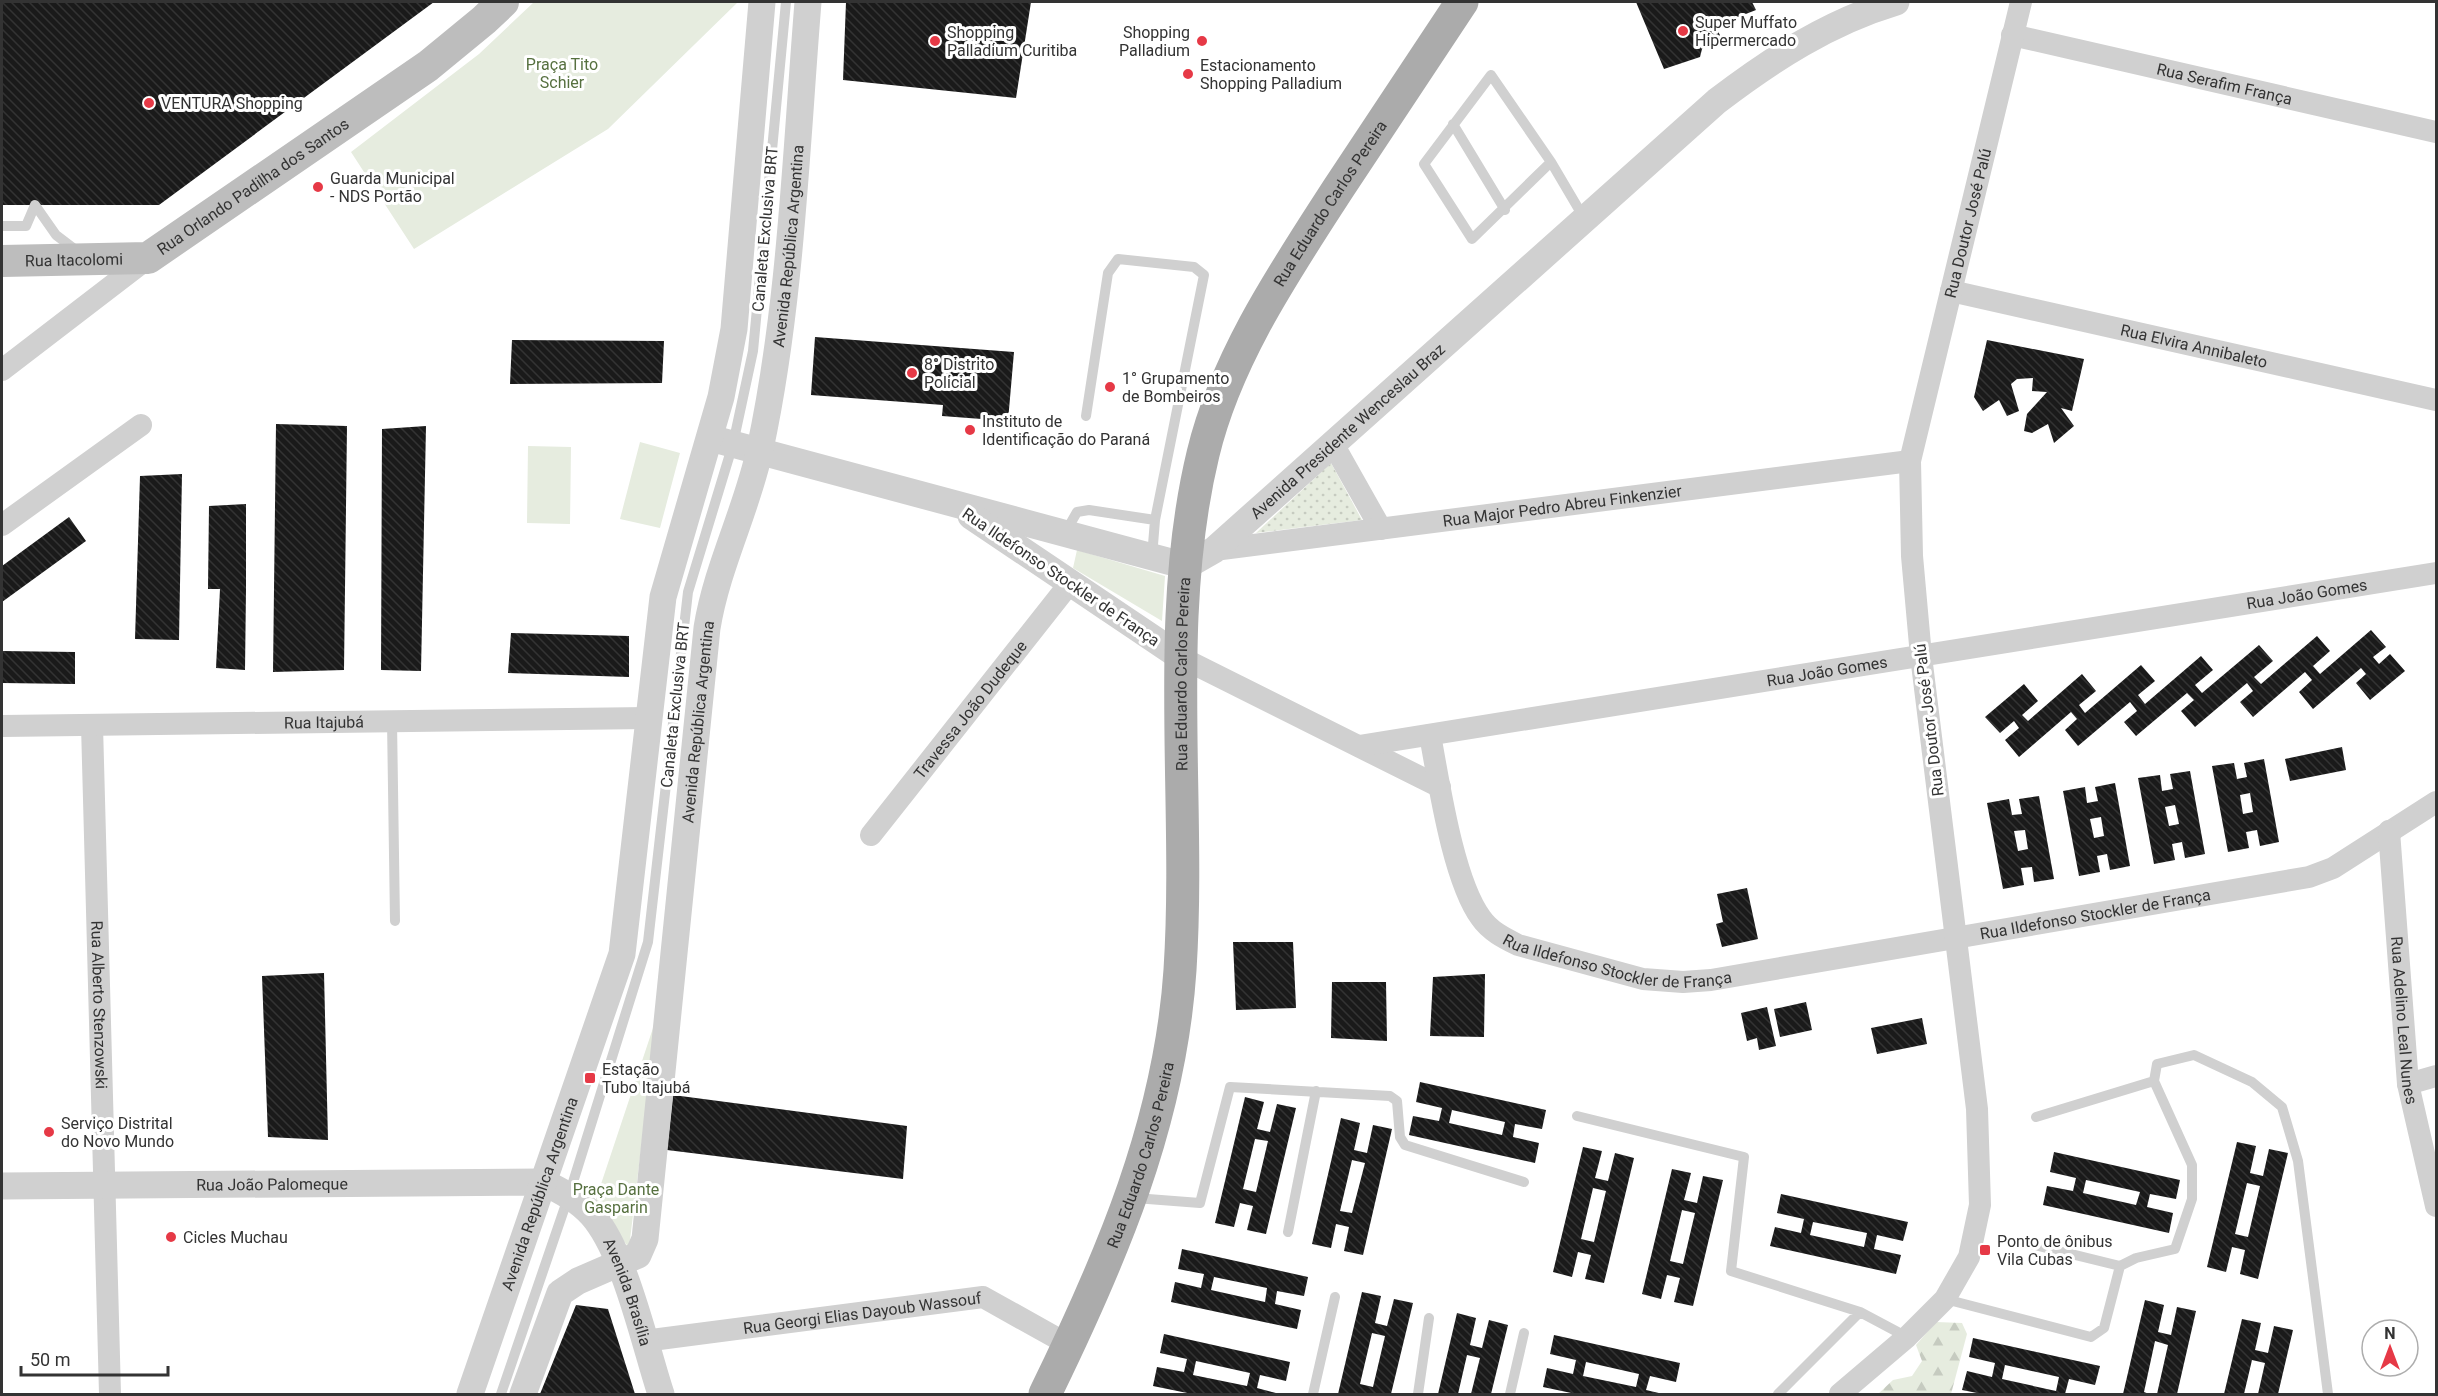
<svg xmlns="http://www.w3.org/2000/svg" width="2438" height="1396" font-family="Roboto,sans-serif">
	<style>
		.grass { fill: url(#grass-dots) }
		.forest { fill: url(#forest-firs) }
		.park { fill: #e6ecdf }
		.building { fill: url(#building-back-hatch); fill-rule: evenodd }
		.lines { fill: none; stroke-linecap: round; stroke-linejoin: round }
		.service { stroke: #d0d0d0; stroke-width: 10 }
		.minor { stroke: #d0d0d0; stroke-width: 22 }
		.tertiary { stroke: #d0d0d0; stroke-width: 27 }
		.secondary { stroke: #bdbdbd; stroke-width: 32 }
		.primary { stroke: #ababab; stroke-width: 33 }
		.poi-dot { fill: #e63946; stroke: #fff; stroke-width: 2 }
		.labels { text-anchor: middle; dominant-baseline: central; stroke-width: 6; stroke-linejoin: round; paint-order: stroke }
		.poi-label { font-size: 16px; fill: #333; stroke: #fff; text-anchor: start }
		.park-label { font-size: 16px; fill: #56703f; stroke: #fff }
		.street-label { font-size: 16px; fill: #333; stroke: #fff }
	</style>
	<defs>
		<pattern id="grass-dots" width="8" height="8" patternUnits="userSpaceOnUse" patternTransform="scale(1.5)"><rect width="8" height="8" fill="#e6ecdf"/><path d="M2 2h.1M6 6h.1" fill="none" stroke="#c6cbc0" stroke-width="1.8" stroke-linecap="round"/></pattern>
		<pattern id="forest-firs" width="22" height="20" patternUnits="userSpaceOnUse" patternTransform="scale(1.5)"><rect width="22" height="20" fill="#e6ecdf"/><path d="M5 1l3.5 6h-7zM16 11l3.5 6h-7z" fill="#c6cbc0"/></pattern>
		<pattern id="building-back-hatch" width="6" height="6" patternUnits="userSpaceOnUse" patternTransform="scale(1.5)"><rect width="6" height="6" fill="#1a1a1a"/><path d="M-1 5l2 2M0 0l6 6M5-1l2 2" fill="none" stroke="#333"/></pattern>
	</defs>
	<rect width="100%" height="100%" fill="#fff"/>
	<!-- grass -->
	<path class="grass" d="M1331,463L1362,520L1256,533Z"/>
	<!-- forest -->
	<path class="forest" d="M1936,1322L1962,1323L1967,1334L1951,1394H1878L1893,1380L1912,1376L1922,1361L1916,1345Z"/>
	<!-- park -->
	<path class="park" d="M534,2H738L608,129L414,249L351,152L479,54Z
		M640,442L680,453L660,528L620,519Z
		M528,446L571,447L570,524L527,523Z
		M1077,550L1165,576L1162,621L1073,568Z
		M657,1016L629,1248L595,1202Z"/>
	<!-- building -->
	<path class="building" d="M2,2H434L159,205H2Z
		M846,2H1031L1016,98L843,80Z
		M1636,2H1752L1756,10L1715,26L1721,37L1702,49L1700,57L1664,69Z
		M815,337L1014,352L1008,421L942,416L943,405L811,395Z
		M512,340L664,341L662,383L510,384Z
		M1987,340L2084,359L2072,411L2061,408L2074,426L2054,443L2048,424L2032,433L2024,431L2027,414L2047,392L2032,391L2033,378L2017,379L2011,384L2019,411L2007,416L1999,400L1983,411L1974,397Z
		M276,424L347,426L344,670L273,672Z
		M426,426L421,671L381,670L382,429Z
		M182,474L179,640L135,639L140,476Z
		M246,504V589L245,670L216,668L220,589H208L209,506Z
		M69,517L86,541L2,602V566Z
		M2371,630L2386,647L2373,657L2379,664L2390,654L2405,671L2370,700L2356,683L2366,674L2361,668L2313,709L2299,692L2312,680L2305,672L2253,717L2240,702L2253,691L2247,683L2195,727L2181,711L2194,700L2187,693L2136,736L2124,722L2137,711L2130,702L2078,746L2065,730L2077,719L2071,712L2019,757L2005,740L2019,728L2014,721L2000,733L1985,717L2024,684L2038,701L2022,715L2028,721L2082,674L2096,691L2079,705L2085,713L2141,665L2155,681L2138,695L2145,704L2201,656L2213,670L2195,685L2202,693L2259,645L2273,661L2254,677L2261,684L2317,636L2330,651L2313,666L2320,674Z
		M511,633L629,636V677L508,673Z
		M2,651L75,652V684L2,683Z
		M2342,747L2346,770L2290,781L2285,759Z
		M2264,759L2279,842L2260,846L2257,830L2246,832L2249,848L2228,852L2212,766L2234,763L2237,779L2247,777L2244,763ZM2250,793L2253,812L2243,814L2240,795Z
		M2190,771L2205,854L2185,858L2182,842L2172,844L2175,860L2154,864L2138,778L2160,775L2162,791L2173,789L2170,774ZM2175,805L2179,824L2169,826L2165,807Z
		M2115,783L2130,866L2110,870L2107,854L2097,856L2100,872L2079,876L2063,791L2085,787L2087,803L2098,801L2095,787ZM2101,817L2104,836L2094,838L2090,819Z
		M2039,796L2054,879L2034,882L2032,867L2021,868L2024,885L2003,889L1987,803L2009,799L2012,815L2022,814L2019,799ZM2025,830L2028,849L2018,851L2014,831Z
		M1747,888L1758,939L1722,947L1716,924L1723,922L1717,894Z
		M1233,942H1293L1296,1008L1236,1010Z
		M324,973L328,1140L268,1137L262,976Z
		M1485,974L1484,1037L1430,1036L1433,977Z
		M1332,982H1386L1387,1041L1331,1038Z
		M1806,1002L1812,1030L1780,1037L1774,1009Z
		M1767,1007L1776,1046L1759,1050L1757,1038L1747,1041L1741,1013Z
		M1922,1018L1927,1044L1877,1054L1871,1028Z
		M1420,1082L1546,1110L1542,1129L1515,1124L1513,1137L1539,1143L1535,1163L1409,1135L1413,1116L1439,1121L1442,1108L1416,1102ZM1452,1110L1505,1122L1502,1135L1449,1123Z
		M673,1095L907,1126L903,1179L667,1150Z
		M1245,1097L1264,1102L1257,1129L1270,1132L1277,1104L1296,1108L1266,1234L1247,1230L1253,1206L1240,1203L1234,1227L1215,1223ZM1255,1139L1268,1141L1256,1192L1243,1189Z
		M1341,1118L1360,1123L1354,1150L1367,1153L1373,1125L1392,1129L1363,1255L1344,1251L1349,1227L1336,1224L1331,1248L1312,1244ZM1352,1160L1365,1163L1352,1213L1340,1211Z
		M2237,1142L2256,1146L2250,1173L2263,1176L2269,1149L2288,1153L2258,1279L2240,1274L2245,1250L2232,1247L2226,1272L2207,1267ZM2247,1183L2260,1186L2248,1237L2235,1234Z
		M1583,1147L1602,1151L1595,1178L1608,1181L1615,1153L1634,1158L1604,1283L1585,1279L1591,1255L1578,1252L1572,1277L1553,1272ZM1593,1188L1606,1191L1594,1242L1581,1239Z
		M2054,1152L2180,1180L2176,1199L2150,1194L2147,1207L2173,1213L2169,1233L2043,1205L2047,1186L2073,1191L2076,1178L2050,1172ZM2086,1180L2140,1192L2136,1205L2083,1193Z
		M1672,1169L1691,1173L1684,1200L1697,1203L1703,1176L1723,1180L1693,1306L1674,1302L1680,1278L1667,1275L1661,1299L1642,1294ZM1682,1210L1695,1213L1683,1264L1670,1261Z
		M1781,1194L1908,1222L1903,1241L1877,1235L1874,1249L1901,1255L1896,1274L1770,1246L1775,1227L1801,1233L1804,1219L1777,1213ZM1813,1222L1867,1233L1864,1247L1810,1235Z
		M1182,1249L1308,1277L1304,1296L1277,1291L1275,1304L1301,1310L1297,1329L1171,1302L1175,1282L1201,1288L1204,1274L1178,1269ZM1214,1277L1267,1288L1265,1302L1211,1290Z
		M1362,1292L1381,1296L1375,1323L1387,1326L1394,1299L1413,1303L1391,1394H1338ZM1372,1333L1385,1336L1373,1387L1360,1384Z
		M2145,1300L2164,1305L2158,1332L2171,1335L2177,1307L2196,1311L2177,1394H2157L2168,1345L2155,1341L2144,1392L2149,1394H2123Z
		M576,1305L608,1309L635,1394H540Z
		M1457,1313L1476,1318L1470,1345L1482,1348L1489,1320L1508,1325L1491,1394H1471L1480,1358L1467,1355L1458,1394H1438Z
		M2242,1319L2261,1323L2255,1350L2268,1353L2274,1326L2293,1330L2278,1394H2258L2265,1363L2252,1360L2244,1394H2224Z
		M1164,1334L1290,1362L1286,1381L1260,1375L1257,1388L1280,1394H1192L1153,1386L1157,1367L1184,1372L1187,1359L1160,1353ZM1196,1361L1250,1373L1247,1386L1193,1375Z
		M1554,1335L1680,1363L1676,1382L1650,1376L1646,1390L1663,1394H1576L1543,1387L1547,1368L1573,1374L1576,1360L1550,1354ZM1586,1362L1639,1374L1636,1387L1583,1376Z
		M1973,1338L2100,1366L2095,1385L2069,1379L2065,1394H1982L1962,1390L1967,1371L1992,1377L1995,1363L1969,1357ZM2005,1365L2059,1377L2056,1391L2002,1379Z"/>
	<g class="lines">
		<!-- service -->
		<path class="service" d="M1453,124L1505,210
			M1551,162L1472,239L1424,164L1491,75L1551,162L1584,218
			M2,226H26L35,205L56,235L77,251
			M1086,416L1108,273L1118,259L1194,267L1204,275L1155,520L1152,557
			M1065,533L1077,512L1089,510L1155,520
			M392,721L395,921
			M1577,1116L1744,1157L1731,1271L1860,1312L1907,1337
			M2036,1117L2154,1081
			M1135,1198L1200,1203L1230,1087L1390,1096L1397,1101L1400,1137L1405,1145L1524,1182
			M1288,1232L1316,1091
			M2026,1243L2120,1266
			M1945,1299L2091,1337L2104,1328L2120,1266L2136,1258L2175,1249L2192,1199V1165L2154,1081L2157,1064L2194,1055L2252,1082L2282,1107L2298,1161L2328,1394
			M501,1394L569,1195L648,942L688,592L733,444L753,351L786,2
			M1313,1394L1335,1297
			M1418,1394L1429,1318
			M1510,1394L1524,1333
			M1778,1394L1860,1312"/>
		<!-- minor -->
		<g class="minor">
			<path id="s1" d="M2012,35L2436,132"/>
			<path id="s2" d="M1951,291L2436,400"/>
			<path d="M2,370L148,258"/>
			<path d="M1333,444L1381,529"/>
			<path d="M2,525L141,425"/>
			<path id="s3" d="M1214,550L1910,461"/>
			<path d="M1182,658L1440,787"/>
			<path id="s4" d="M92,725L110,1394"/>
			<path id="s5" d="M2,726L648,718"/>
			<path id="s6" d="M1430,735C1439,783 1453,880 1481,918C1490,931 1504,938 1518,945L1643,979L1683,982L1711,980L2309,877L2333,868L2436,802"/>
			<path id="s7" d="M1359,746L2436,573"/>
			<path id="s8" d="M2389,831L2408,1084L2436,1206"/>
			<path id="s9" d="M871,835L1070,583"/>
			<path d="M2408,1084L2436,1076"/>
			<path id="s10" d="M644,1341L983,1297L1069,1345"/>
			<path id="s11" d="M1840,1394L1907,1337L1945,1299L1969,1257L1980,1205L1977,1109L1921,656L1912,556L1910,461L2021,2"/>
		</g>
		<!-- tertiary -->
		<g class="tertiary">
			<path id="s12" d="M710,438L1186,566L1214,550L1717,101C1772,59 1829,22 1896,2"/>
			<path d="M971,516L1182,658"/>
			<path id="s13" d="M2,1186L543,1182C561,1191 579,1200 592,1215C625,1252 645,1346 661,1394"/>
			<path id="s14" d="M470,1394L622,954L663,597L721,397L734,329L762,2"/>
			<path id="s15" d="M523,1394L560,1293L578,1281L638,1255L645,1239L707,628C717,566 747,510 760,449C791,304 796,150 808,2"/>
		</g>
		<!-- secondary -->
		<path class="secondary" id="s16" d="M2,261L148,258L428,66L484,20L503,2"/>
		<!-- primary -->
		<path class="primary" id="s17" d="M1045,1394C1111,1259 1170,1122 1180,970C1191,801 1163,619 1203,454C1226,358 1285,271 1338,189C1380,126 1421,64 1462,2"/>
	</g>
	<!-- markers -->
	<g class="poi-dot">
		<circle cx="1683" cy="31" r="6"/>
		<circle cx="935" cy="41" r="6"/>
		<circle cx="1202" cy="41" r="6"/>
		<circle cx="1188" cy="74" r="6"/>
		<circle cx="149" cy="103" r="6"/>
		<circle cx="318" cy="187" r="6"/>
		<circle cx="912" cy="373" r="6"/>
		<circle cx="1110" cy="387" r="6"/>
		<circle cx="970" cy="430" r="6"/>
		<rect x="584" y="1072" width="12" height="12" rx="3"/>
		<circle cx="49" cy="1132" r="6"/>
		<circle cx="171" cy="1237" r="6"/>
		<rect x="1979" y="1244" width="12" height="12" rx="3"/>
	</g>
	<g class="labels">
		<!-- poi labels -->
		<g class="poi-label">
			<text x="1695" y="22">Super Muffato<tspan x="1695" dy="18">Hipermercado</tspan></text>
			<text x="947" y="32">Shopping<tspan x="947" dy="18">Palladium Curitiba</tspan></text>
			<text x="1190" y="32" text-anchor="end">Shopping<tspan x="1190" dy="18">Palladium</tspan></text>
			<text x="1200" y="65">Estacionamento<tspan x="1200" dy="18">Shopping Palladium</tspan></text>
			<text x="161" y="103">VENTURA Shopping</text>
			<text x="330" y="178">Guarda Municipal<tspan x="330" dy="18">- NDS Portão</tspan></text>
			<text x="924" y="364">8° Distrito<tspan x="924" dy="18">Policial</tspan></text>
			<text x="1122" y="378">1° Grupamento<tspan x="1122" dy="18">de Bombeiros</tspan></text>
			<text x="982" y="421">Instituto de<tspan x="982" dy="18">Identificação do Paraná</tspan></text>
			<text x="602" y="1069">Estação<tspan x="602" dy="18">Tubo Itajubá</tspan></text>
			<text x="61" y="1123">Serviço Distrital<tspan x="61" dy="18">do Novo Mundo</tspan></text>
			<text x="183" y="1237">Cicles Muchau</text>
			<text x="1997" y="1241">Ponto de ônibus<tspan x="1997" dy="18">Vila Cubas</tspan></text>
		</g>
		<!-- park labels -->
		<g class="park-label">
			<text x="562" y="64">Praça Tito<tspan x="562" dy="18">Schier</tspan></text>
			<text x="616" y="1189">Praça Dante<tspan x="616" dy="18">Gasparin</tspan></text>
		</g>
		<!-- street labels -->
		<g class="street-label">
			<text stroke="none"><textPath href="#s1" startOffset="218">Rua Serafim França</textPath></text>
			<text stroke="none"><textPath href="#s16" startOffset="273">Rua Orlando Padilha dos Santos</textPath></text>
			<text stroke="none"><textPath href="#s17" startOffset="1248">Rua Eduardo Carlos Pereira</textPath></text>
			<text stroke="none"><textPath href="#s11" startOffset="1236">Rua Doutor José Palú</textPath></text>
			<text transform="translate(765 229) rotate(-85)">Canaleta Exclusiva BRT</text>
			<text stroke="none"><textPath href="#s15" startOffset="1218">Avenida República Argentina</textPath></text>
			<text stroke="none"><textPath href="#s16" startOffset="72">Rua Itacolomi</textPath></text>
			<text stroke="none"><textPath href="#s2" startOffset="249">Rua Elvira Annibaleto</textPath></text>
			<text stroke="none"><textPath href="#s12" startOffset="704">Avenida Presidente Wenceslau Braz</textPath></text>
			<text stroke="none"><textPath href="#s3" startOffset="351">Rua Major Pedro Abreu Finkenzier</textPath></text>
			<text transform="translate(1061 577) rotate(34)">Rua Ildefonso Stockler de França</text>
			<text stroke="none"><textPath href="#s7" startOffset="960">Rua João Gomes</textPath></text>
			<text stroke="none"><textPath href="#s7" startOffset="474">Rua João Gomes</textPath></text>
			<text stroke="none"><textPath href="#s17" startOffset="744">Rua Eduardo Carlos Pereira</textPath></text>
			<text transform="translate(675 705) rotate(-84)">Canaleta Exclusiva BRT</text>
			<text stroke="none"><textPath href="#s9" startOffset="160">Travessa João Dudeque</textPath></text>
			<text transform="translate(1929 720) rotate(-97)">Rua Doutor José Palú</text>
			<text stroke="none"><textPath href="#s5" startOffset="322">Rua Itajubá</textPath></text>
			<text stroke="none"><textPath href="#s15" startOffset="732">Avenida República Argentina</textPath></text>
			<text stroke="none"><textPath href="#s6" startOffset="825">Rua Ildefonso Stockler de França</textPath></text>
			<text stroke="none"><textPath href="#s6" startOffset="339">Rua Ildefonso Stockler de França</textPath></text>
			<text stroke="none"><textPath href="#s4" startOffset="280">Rua Alberto Stenzowski</textPath></text>
			<text stroke="none"><textPath href="#s8" startOffset="190">Rua Adelino Leal Nunes</textPath></text>
			<text stroke="none"><textPath href="#s17" startOffset="258">Rua Eduardo Carlos Pereira</textPath></text>
			<text stroke="none"><textPath href="#s13" startOffset="270">Rua João Palomeque</textPath></text>
			<text stroke="none"><textPath href="#s14" startOffset="212">Avenida República Argentina</textPath></text>
			<text stroke="none"><textPath href="#s13" startOffset="686">Avenida Brasília</textPath></text>
			<text stroke="none"><textPath href="#s10" startOffset="220">Rua Georgi Elias Dayoub Wassouf</textPath></text>
		</g>
	</g>
	<!-- border -->
	<rect width="2438" height="1396" fill="none" stroke="#333333" stroke-width="6"/>
	<!-- north arrow -->
	<g transform="translate(2390 1348)"><circle r="28" fill="#ffffff" stroke="#adadad" stroke-width="1.5"/>
	<path d="M0-4.5L10 22L0 15L-10 22Z" fill="#e63946"/>
	<text y="-9" font-size="16" font-weight="bold" text-anchor="middle" fill="#333333">N</text>
	</g>
	<!-- scale -->
	<path d="M21 1366v9h147v-9" fill="none" stroke="#333333" stroke-width="3"/>
	<text x="30" y="1366" font-size="18" fill="#333333" stroke="#ffffff" stroke-width="4.5" paint-order="stroke">50 m</text>
</svg>
